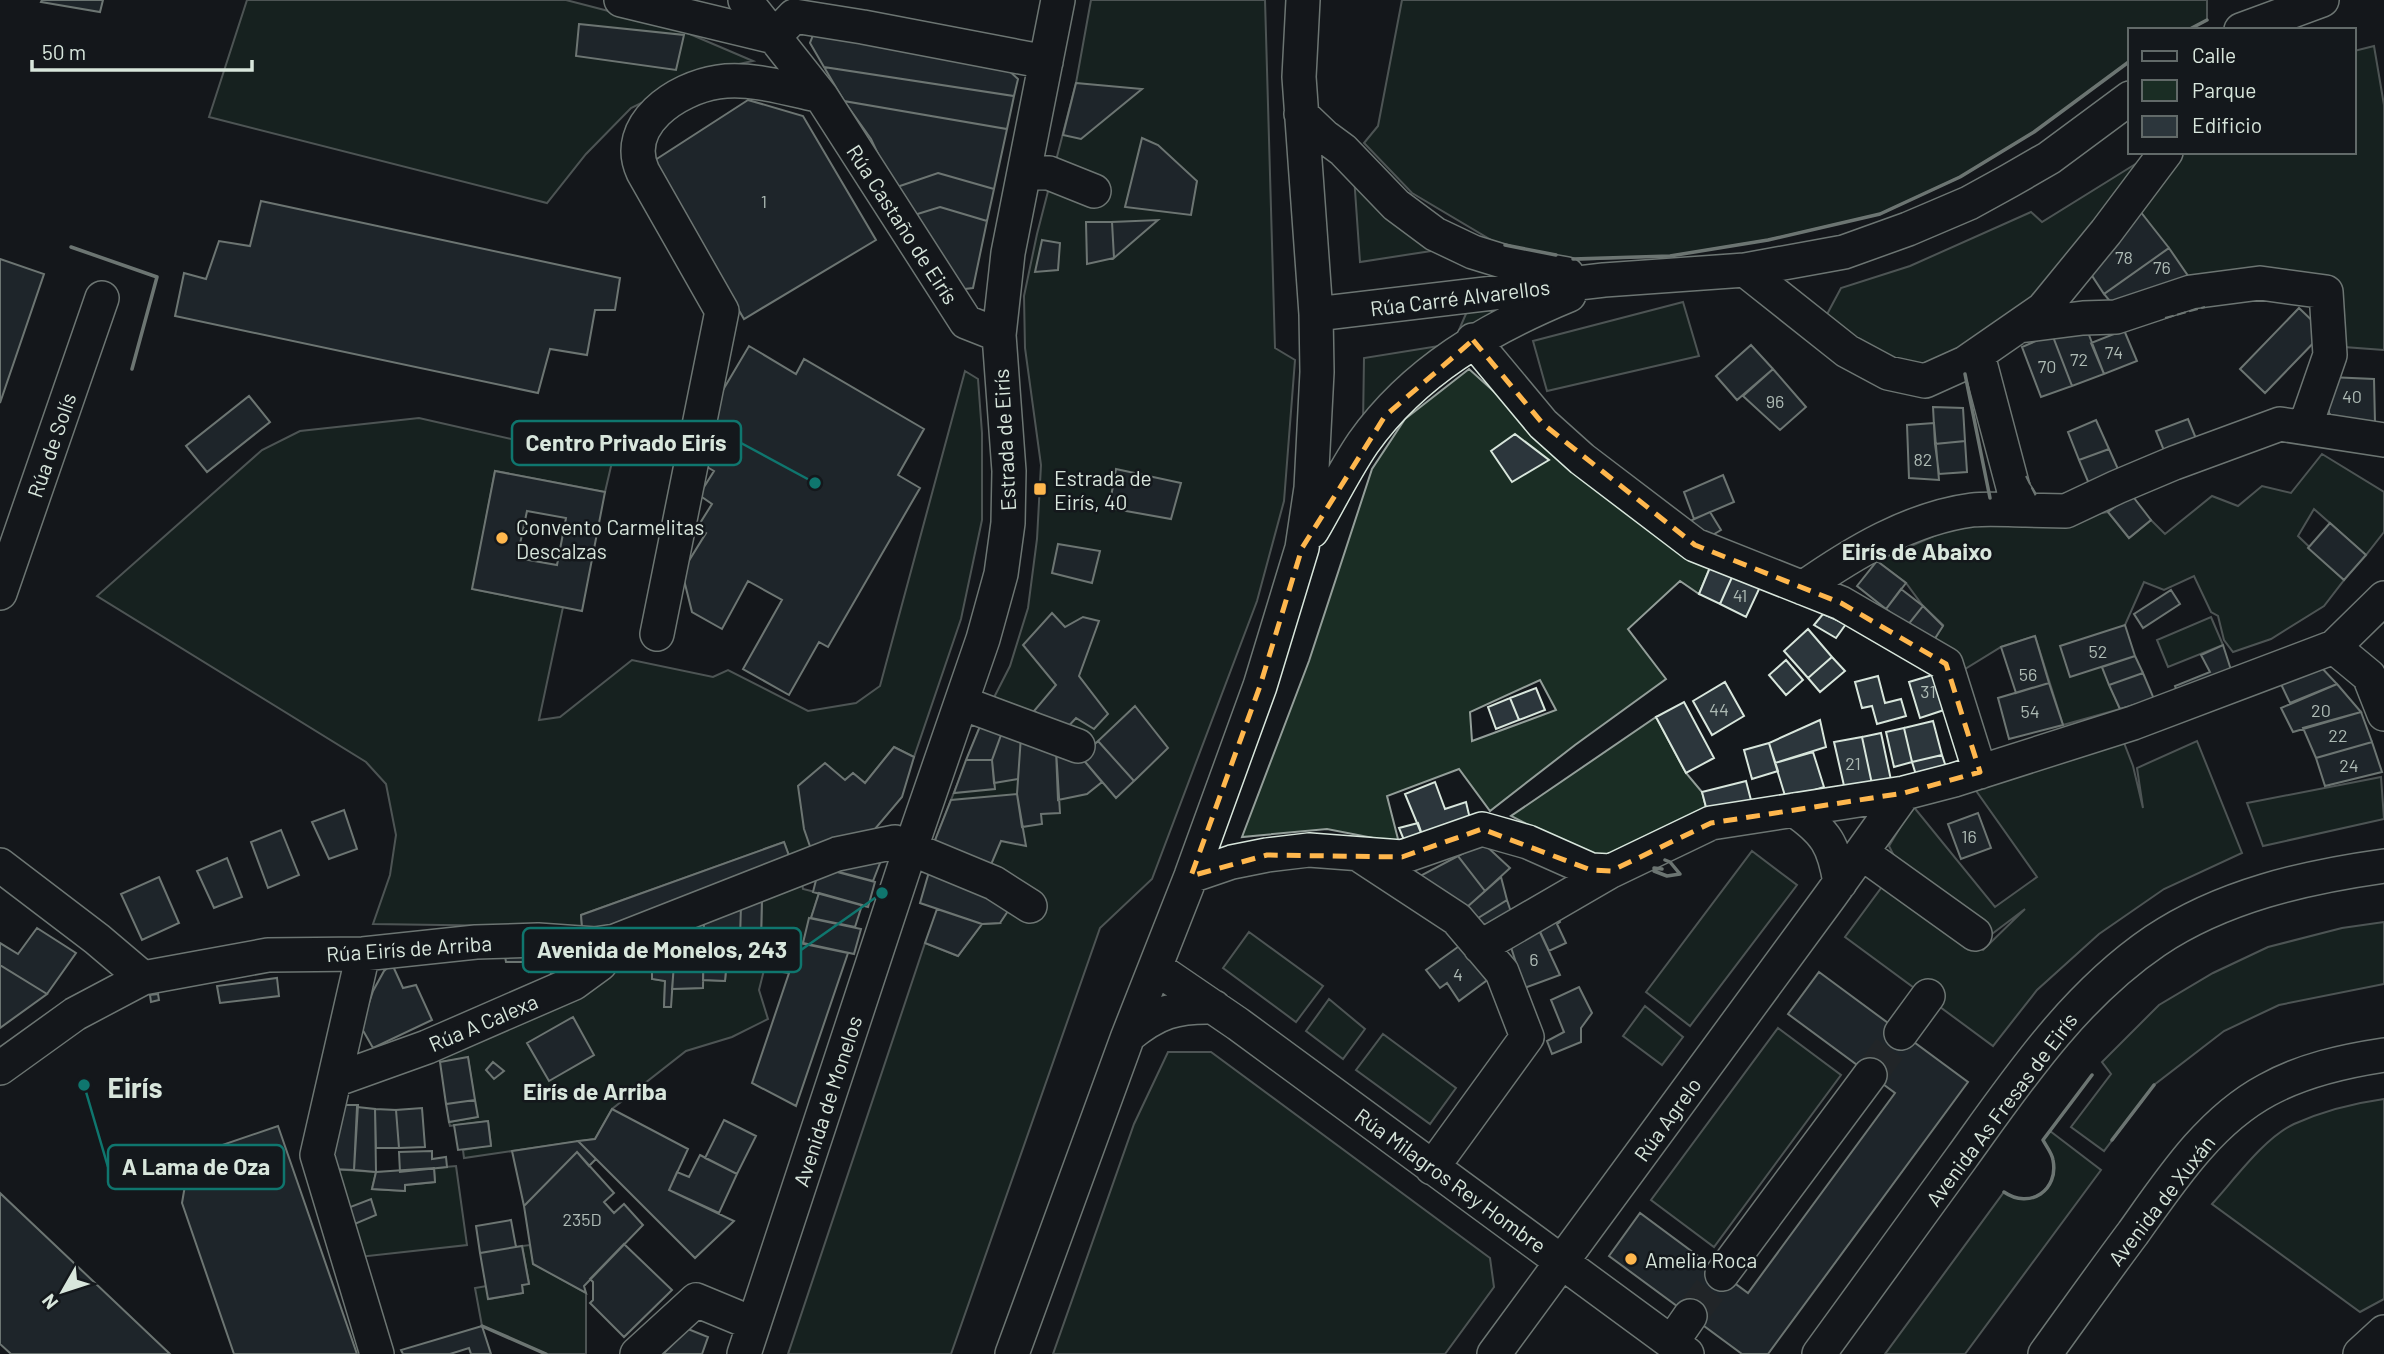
<svg xmlns="http://www.w3.org/2000/svg" width="2384" height="1354" font-family="Barlow,sans-serif">
	<style>
		.green { fill: #1a2d24; stroke: #939e99; stroke-width: 2; fill-rule: evenodd }
		.building { fill: #2c363c; stroke: #d8e6dc; stroke-width: 2; fill-rule: evenodd }
		.lines { fill: none; stroke-linecap: round; stroke-linejoin: round }
		.minor-tunnel { stroke: #313739; stroke-width: 33; stroke-dasharray: 33 17; stroke-linecap: butt }
		.minor-casing { stroke: #d8e6dc; stroke-width: 36 }
		.minor { stroke: #14181c; stroke-width: 33 }
		.fence { stroke: #d8e6dc; stroke-width: 2; stroke-dasharray: 9 3.5; stroke-linecap: butt }
		.wall { stroke: #d8e6dc; stroke-width: 3.5 }
		.marked { fill: none; stroke: #ffb74d; stroke-width: 5; stroke-dasharray: 14 9; stroke-linejoin: round }
		.poi-dot { fill: #ffb74d; stroke: #14181c; stroke-width: 2.5 }
		.labels { text-anchor: middle; dominant-baseline: central; stroke-width: 5; stroke-linejoin: round; paint-order: stroke }
		.number-label { font-size: 18px; fill: #adbab4 }
		.street-label { font-size: 21px; fill: #d8e6dc; stroke: #14181c }
		.poi-label { font-size: 21px; fill: #d8e6dc; stroke: #14181c; text-anchor: start }
		.neighbourhood-label { font-size: 23px; font-weight: bold; fill: #d8e6dc; stroke: #14181c }
		.district-label { font-size: 28px; font-weight: bold; fill: #d8e6dc; stroke: #14181c }
		.leader { fill: none; stroke: #0f766e; stroke-width: 2.5 }
		.callout-dot { fill: #0f766e; stroke: #14181c; stroke-width: 2.5 }
		.callout { fill: #14181c; stroke: #0f766e; stroke-width: 2.5 }
		.callout-label { font-size: 23px; text-anchor: middle; font-weight: bold; fill: #d8e6dc }
	</style>
	<rect width="100%" height="100%" fill="#14181c"/>
	<!-- green -->
	<path class="green" d="M247,0H566L678,29L753,61L706,71L631,108L586,154L547,203L209,117Z
		M1091,0H1265L1275,348L1295,360L1284,501L1257,601L1152,879L1100,928L951,1354H788L925,943L958,956L982,924L1000,923L932,848L983,719L1010,666L1028,608L1037,539L1041,465L1025,348L1024,296L1037,234L1076,83Z
		M1402,0H2207V20L2188,30H2130V61L2034,132L1960,177L1880,214L1767,240L1670,256L1576,260L1498,244L1412,193L1364,143L1378,126Z
		M2374,46L2384,105V350L2344,347L2333,286H2195L2136,206L2172,152H2354V51Z
		M2150,155L2036,297L1938,364L1891,363L1825,318L1841,288L1910,266L2031,212L2042,222Z
		M1354,176L1444,249L1360,262Z
		M1683,302L1699,356L1547,391L1533,341Z
		M1509,307L1456,337L1468,309Z
		M1445,345L1363,425L1364,358Z
		M1469,369L1562,453L1711,565L1699,594L1680,581L1628,629L1666,679L1575,745L1490,811L1459,769L1387,796L1399,843L1327,829L1242,837L1309,661L1372,469L1405,419ZM1540,680L1556,710L1472,741L1470,712Z
		M965,371L978,379L982,433V520L961,619L914,757L894,747L865,783L853,773L845,780L813,855L792,864L784,842L581,915L582,927L373,924L390,875L396,835L386,784L366,762L97,596L262,450L300,431L419,418L612,462L605,492L495,471L473,589L563,607L539,720L560,717L632,660L713,677L728,670L808,711L856,703L880,686Z
		M2322,454L2384,492V532L2366,555L2314,509L2298,536L2344,580L2324,606L2271,639L2233,652L2224,640L2218,616L2211,612L2194,576L2164,590L2144,582L2125,625L2102,667L2120,709L2063,725L2035,636L2001,647L1965,669L1932,643L1943,625L1923,606L1906,583L1877,561L1970,520L2064,519L2108,512L2129,538L2151,520L2165,534L2212,496L2238,506L2262,486L2291,493Z
		M2211,617L2223,645L2168,667L2157,640Z
		M1656,717L1686,773L1702,792L1707,811L1599,861L1511,816Z
		M2121,735L2133,766L2143,808L2137,768L2197,741L2242,853L2164,889L2099,934L2037,990L1993,1046L1845,937L1887,880L1983,950L2025,909L1984,940L1899,866L1889,846L1913,806L1995,907L2037,877L1972,785Z
		M2381,777L2384,819L2263,846L2247,803Z
		M1752,851L1797,885L1690,1026L1646,992Z
		M802,884L803,889L819,893L803,943L770,938L768,970H764L759,990L768,1019L732,1037L686,1051L612,1109L595,1139L464,1158L463,1150L491,1145L488,1121L450,1126L449,1122L477,1117L468,1058L440,1062L438,1052L633,943V965L652,967V979L665,981L664,1007L672,989L702,988L703,980L725,981L726,970L753,969L755,938H761L762,898Z
		M2384,922V984L2279,1005L2224,1031L2154,1085L2104,1151L2071,1127L2111,1074L2102,1062L2159,1005L2213,973L2268,947L2342,928Z
		M1249,932L1323,986L1296,1022L1223,968Z
		M1329,999L1365,1029L1343,1059L1306,1031Z
		M1645,1006L1683,1037L1662,1065L1623,1036Z
		M1778,1028L1841,1075L1714,1247L1651,1200Z
		M1383,1034L1456,1088L1430,1124L1356,1070Z
		M1168,1052H1211L1490,1258L1494,1287L1445,1354H1053L1134,1124Z
		M2384,1099V1299L2360,1312L2212,1204C2234,1180 2264,1138 2294,1124C2321,1112 2355,1103 2384,1099Z
		M2050,1131L2101,1170L1965,1354H1885L2004,1192C2030,1210 2059,1190 2053,1160C2052,1153 2046,1146 2043,1140Z
		M456,1166L467,1245L359,1257L332,1169L376,1172L372,1189L404,1191L405,1185L435,1182L434,1168Z
		M530,1245L534,1264L586,1293V1354H546L482,1326L475,1288L487,1286L489,1299L523,1293L522,1285L529,1283L522,1246Z"/>
	<!-- building -->
	<path class="building" d="M42,0H103L100,12L41,2Z
		M579,24L684,35L676,70L576,56Z
		M815,30L1006,68L1018,79L1014,96L824,67L810,43Z
		M824,67L1014,96L1007,129L844,101Z
		M1076,83L1142,89L1081,139L1063,135Z
		M748,100L803,116L876,240L744,319L652,162Z
		M844,101L1007,129L994,189L938,173L894,188L871,139Z
		M1142,138L1158,145L1197,181L1191,215L1125,207Z
		M938,173L994,189L987,221L940,207L911,216L894,188Z
		M261,201L620,278L615,310H595L587,355L550,349L538,393L175,316L184,273L206,279L219,241L250,246Z
		M2136,206L2169,248L2104,294L2085,265Z
		M940,207L987,221L973,288L956,290L911,216Z
		M1158,220L1114,258L1112,222Z
		M1086,222H1112L1114,258L1087,264Z
		M1042,240L1060,243L1058,270L1035,272Z
		M2169,248L2195,286L2118,311L2104,294Z
		M0,259L44,274L0,403Z
		M2299,308L2324,332L2265,393L2240,369Z
		M2084,322L2104,374L2072,386L2052,334Z
		M2124,330L2137,361L2104,374L2091,343Z
		M2052,334L2072,386L2041,397L2022,347Z
		M1751,345L1773,369L1737,400L1716,376Z
		M749,346L796,374L804,359L924,429L898,475L920,488L828,647L819,642L789,695L743,669L782,600L748,581L722,629L692,612L682,572L706,533L697,528L712,504L699,495L714,471L700,463L722,426L707,417Z
		M1773,369L1806,407L1780,430L1743,396Z
		M2329,377L2374,379L2375,423L2339,424L2329,413Z
		M249,396L270,422L207,472L186,446Z
		M1933,407L1963,408L1965,441L1935,444Z
		M2188,419L2197,441L2165,453L2156,431Z
		M2096,420L2109,449L2079,460L2068,432Z
		M1934,423L1939,480L1909,478L1907,425Z
		M1515,434L1549,460L1512,482L1491,451Z
		M1965,441L1967,472L1939,474L1935,444Z
		M2109,449L2122,478L2092,491L2079,460Z
		M1116,469L1181,483L1171,519L1109,508Z
		M495,471L605,492L582,611L472,589ZM527,511L566,518L557,565L517,558Z
		M1723,475L1734,502L1694,519L1684,492Z
		M2131,494L2151,520L2129,538L2108,512Z
		M1710,512L1721,530L1699,543L1681,525Z
		M2330,523L2366,555L2344,580L2308,548Z
		M1058,544L1100,551L1092,583L1052,573Z
		M1877,561L1906,583L1886,609L1857,586Z
		M1711,565L1733,575L1720,604L1699,594Z
		M1733,575L1760,587L1746,617L1720,604Z
		M1901,589L1923,606L1907,626L1886,609Z
		M2171,590L2180,604L2143,628L2134,614Z
		M1923,606L1943,626L1932,643L1907,626Z
		M1052,613L1065,627L1083,617L1099,621L1079,676L1108,714L1094,729L1076,718L1064,731L1034,711L1056,685L1023,645Z
		M1823,614L1846,624L1836,638L1814,625Z
		M2125,625L2135,656L2070,677L2060,646Z
		M1808,629L1832,657L1808,678L1784,651Z
		M2035,636L2049,683L2016,693L2001,647Z
		M2223,645L2233,676L2178,694L2175,686L2210,672L2201,655Z
		M2135,656L2143,673L2109,685L2102,667Z
		M1832,657L1845,671L1820,692L1808,678Z
		M1786,660L1803,680L1786,695L1769,675Z
		M2320,666L2337,684L2290,703L2280,682Z
		M1939,673L1950,708L1920,718L1909,682Z
		M2143,673L2154,699L2120,709L2109,685Z
		M1878,676L1885,703L1901,699L1906,716L1877,724L1872,706L1862,708L1855,682Z
		M1725,682L1744,716L1712,735L1693,701Z
		M2049,683L2063,725L2009,739L1998,698Z
		M2337,684L2361,712L2293,732L2281,708Z
		M1536,688L1545,710L1519,720L1510,698Z
		M1510,698L1519,720L1496,729L1488,707Z
		M1684,702L1714,758L1686,773L1656,717Z
		M1135,706L1168,748L1134,781L1098,741Z
		M2361,712L2372,742L2316,758L2303,728Z
		M983,719L1001,735L992,760H966Z
		M1820,720L1826,747L1775,763L1769,743Z
		M1933,721L1942,755L1912,762L1904,728Z
		M1904,728L1912,762L1894,767L1886,732Z
		M1881,733L1891,780L1872,784L1862,737Z
		M1001,735L1021,736L1018,779L994,783L992,760Z
		M1021,736L1056,750L1060,813L1041,814L1042,824L1022,827L1017,794Z
		M1862,737L1872,784L1845,790L1834,742Z
		M1098,741L1134,781L1116,798L1081,757Z
		M2372,742L2382,772L2325,786L2316,758Z
		M1769,743L1778,771L1752,779L1744,750Z
		M894,747L914,757L902,797L875,829L813,855L804,829L798,786L825,763L845,780L853,773L865,783Z
		M1056,750L1081,757L1102,782L1087,794L1058,800Z
		M1813,752L1824,787L1786,799L1775,763Z
		M1942,755L1947,770L1917,778L1912,762Z
		M966,760H992L995,789L954,793Z
		M1746,781L1751,800L1707,811L1702,792Z
		M1435,782L1445,809L1466,802L1471,823L1424,840L1405,794Z
		M1017,794L1026,846L1001,841L990,867L932,848L951,800Z
		M344,810L357,849L329,859L312,822Z
		M1978,813L1991,848L1961,859L1948,824Z
		M1418,823L1424,840L1406,845L1399,828Z
		M281,830L299,875L268,888L251,842Z
		M784,842L792,864L619,927H582L581,915Z
		M1483,843L1510,868L1485,891L1458,856Z
		M1458,856L1485,891L1466,908L1420,876Z
		M227,858L242,897L214,908L197,871Z
		M882,858L873,881L839,872L841,865Z
		M826,869L875,882L868,907L813,892L817,876Z
		M929,872L1010,908L1000,923L982,924L920,903Z
		M159,877L179,923L142,940L121,894Z
		M1501,877L1507,900L1475,920L1466,908Z
		M819,893L862,905L855,927L811,918Z
		M762,898L761,938L740,939L741,905Z
		M1507,900L1513,918L1484,934L1475,920Z
		M741,905L740,939L755,938L753,969L726,970L725,981L703,980L704,917Z
		M937,909L982,924L958,956L925,943Z
		M1555,912L1560,922L1557,924L1566,943L1549,951L1536,923Z
		M704,917L703,988L672,989L677,928Z
		M809,918L861,929L854,954L803,943Z
		M37,928L76,953L47,994L0,965V943L18,954Z
		M1538,928L1560,975L1516,991L1517,966L1509,941Z
		M676,933L671,1007H664L665,981L652,979V967H655L656,937Z
		M770,937L848,953L796,1106L752,1083L789,973L768,970Z
		M1462,944L1490,978L1459,1001L1447,983L1440,988L1426,970Z
		M504,951L590,960L554,978L546,966L529,972L526,962H506Z
		M392,964L403,988L416,985L432,1020L373,1048L361,1027L373,991L384,971Z
		M0,965L47,994L0,1028Z
		M1819,972L1968,1082L1768,1354H1742L1609,1256L1640,1213L1748,1293L1895,1093L1788,1014Z
		M277,978L279,996L220,1003L217,986Z
		M1579,987L1592,1013L1581,1028V1042L1552,1054L1547,1041L1564,1032L1551,1000Z
		M158,994L159,1000L151,1002L150,995Z
		M573,1017L594,1055L549,1081L527,1043Z
		M468,1057L475,1100L446,1104L440,1062Z
		M493,1062L504,1071L494,1079L486,1070Z
		M475,1100L478,1117L449,1122L446,1104Z
		M336,1105H358L354,1170L332,1169Z
		M357,1107L375,1109L376,1172L354,1170Z
		M422,1108L425,1147L399,1148L396,1110Z
		M375,1109L396,1110L399,1148H376Z
		M612,1109L688,1149L669,1190L734,1221L695,1258L578,1141L595,1139Z
		M724,1120L756,1136L737,1174L705,1158Z
		M488,1121L491,1146L458,1150L454,1125Z
		M278,1126L357,1354H234L182,1203L190,1156Z
		M578,1141L596,1159L589,1166L577,1152L524,1206L512,1151Z
		M432,1151V1159L446,1157L447,1167L400,1172L399,1152Z
		M577,1152L614,1193L604,1202L614,1213L624,1204L643,1225L584,1286L586,1293L533,1264L524,1206Z
		M700,1155L737,1174L719,1213L669,1190L677,1172L689,1177Z
		M434,1168L435,1182L405,1185V1191L372,1189L376,1172Z
		M0,1193L170,1354H11L0,1344Z
		M371,1199L376,1215L350,1226L345,1209Z
		M511,1220L516,1247L480,1253L476,1226Z
		M624,1244L672,1290L624,1337L590,1303L593,1300V1282L590,1279Z
		M522,1246L529,1284L522,1285L523,1293L488,1299L480,1253Z
		M482,1326L491,1354H471L469,1348L450,1354H403L401,1350Z
		M688,1329L708,1337L702,1354H663Z"/>
	<g class="lines">
		<!-- minor-tunnel -->
		<path class="minor-tunnel" d="M1870,1075L1901,1033
			M1690,1316L1722,1274"/>
		<!-- minor casing -->
		<g class="minor-casing">
			<path id="minor" d="M621,0L774,37
				M745,0L821,96L966,322L999,335
				M2241,30L2322,0
				M774,37L794,16L863,27L1046,62
				M1301,114L1324,136L1343,150L1396,205L1435,234L1473,252L1512,264L1567,274
				M1024,172L1049,173L1094,191
				M1745,270L1847,351L1888,373L1925,381L1965,363L2043,309L2106,232L2166,152
				M1316,314L1604,280L1745,270L1844,252L1908,229L1969,203L2009,181L2049,158L2130,98
				M2019,326L2083,318L2116,317L2191,292L2260,283L2326,292L2330,355L2305,427
				M1473,340L1543,424L1582,459L1695,545L1841,603L1946,664L1980,772
				M1978,355L2014,491L2026,510L2066,511L2117,487L2174,463L2280,424L2384,440
				M1312,531C1329,502 1344,471 1363,443C1414,371 1489,328 1569,295
				M1803,588C1853,553 1911,518 1972,510C1990,508 2009,510 2026,510
				M0,593L102,298
				M657,634L722,311L643,172C621,125 677,88 718,82C751,77 789,89 821,96
				M2334,647L2369,676L2384,714
				M962,703L1078,746
				M1794,810C1826,832 1834,845 1840,883
				M1862,853L1975,934
				M1361,856L1457,919L1502,972L1527,1037L1432,1168
				M0,865L97,939L143,978
				M1191,876L1232,862L1267,855L1309,850L1402,857L1482,829L1528,842L1591,870L1611,871L1711,823L1904,793L1954,780L2133,723L2334,647L2384,598
				M1480,947L1611,871
				M363,954L317,1155L377,1354
				M1156,968L1238,1024L1687,1354
				M1901,1033L1928,996
				M1128,1036C1157,1012 1176,1006 1214,1007
				M0,1068L75,1014L143,978L268,955L363,954L476,942L538,940L595,944L615,941L837,854L895,842L994,883L1030,906
				M335,1080L427,1047L574,983L600,964L615,941
				M1722,1274L1870,1075
				M1672,1342L1690,1316
				M637,1354L696,1300L754,1324
				M744,1354L904,868L983,639L1001,574L1008,523L1009,471L999,335L1008,253L1058,0
				M1012,1354L1128,1036L1191,876L1260,686L1302,548L1311,488L1317,372L1316,314L1299,77L1303,0
				M1494,1354L1831,895L1904,793
				M1819,1354C1867,1288 1914,1223 1962,1157C2018,1079 2074,996 2155,941C2222,896 2305,877 2384,866
				M2045,1354C2074,1314 2103,1273 2133,1233C2170,1181 2209,1121 2267,1090C2303,1070 2344,1061 2384,1055
				M2360,1354L2384,1332"/>
		</g>
		<!-- minor -->
		<use href="#minor" class="minor"/>
		<!-- fence -->
		<path class="fence" d="M2165,318L2205,307
			M2026,476L2037,498"/>
		<!-- wall -->
		<path class="wall" d="M2188,30L2207,20
			M1505,245L1556,255
			M71,247L157,277L132,369
			M1573,259L1670,256L1768,240L1880,214L1960,177L2034,132L2130,61
			M1965,374L1990,498
			M1654,868L1662,869
			M1654,871L1667,876L1680,874L1670,862L1665,860
			M2112,1140L2154,1085
			M2004,1192C2030,1210 2059,1190 2053,1160C2052,1153 2046,1146 2043,1140L2092,1075
			M482,1326L546,1354"/>
	</g>
	<!-- marked area -->
	<path d="M0 0H2384V1354H0ZM1473,340L1543,424L1695,545L1841,603L1946,664L1980,772L1904,793L1711,823L1611,871L1591,870L1482,829L1402,857L1267,855L1191,876L1260,686L1302,548L1385,416Z" fill="#14181c" fill-opacity=".55" fill-rule="evenodd"/>
	<path class="marked" d="M1473,340L1543,424L1695,545L1841,603L1946,664L1980,772L1904,793L1711,823L1611,871L1591,870L1482,829L1402,857L1267,855L1191,876L1260,686L1302,548L1385,416Z"/>
	<!-- markers -->
	<g class="poi-dot">
		<rect x="1033" y="482" width="14" height="14" rx="3.5"/>
		<circle cx="502" cy="538" r="7"/>
		<circle cx="1631" cy="1259" r="7"/>
	</g>
	<g class="labels">
		<!-- number labels -->
		<g class="number-label">
			<text x="764" y="201">1</text>
			<text x="2124" y="257">78</text>
			<text x="2162" y="267">76</text>
			<text x="2114" y="352">74</text>
			<text x="2079" y="359">72</text>
			<text x="2047" y="366">70</text>
			<text x="2352" y="396">40</text>
			<text x="1775" y="401">96</text>
			<text x="1923" y="459">82</text>
			<text x="1740" y="595">41</text>
			<text x="2098" y="651">52</text>
			<text x="2028" y="674">56</text>
			<text x="1928" y="691">31</text>
			<text x="1719" y="709">44</text>
			<text x="2321" y="710">20</text>
			<text x="2030" y="711">54</text>
			<text x="2338" y="735">22</text>
			<text x="1853" y="763">21</text>
			<text x="2349" y="765">24</text>
			<text x="1969" y="836">16</text>
			<text x="1534" y="959">6</text>
			<text x="1458" y="974">4</text>
			<text x="582" y="1219">235D</text>
		</g>
		<!-- street labels -->
		<g class="street-label">
			<text transform="translate(903 224) rotate(57)">Rúa Castaño de Eirís</text>
			<text transform="translate(1460 297) rotate(-7)">Rúa Carré Alvarellos</text>
			<text transform="translate(1004 440) rotate(-93)">Estrada de Eirís</text>
			<text transform="translate(51 445) rotate(-71)">Rúa de Solís</text>
			<text transform="translate(409 948) rotate(-4)">Rúa Eirís de Arriba</text>
			<text transform="translate(483 1022) rotate(-23)">Rúa A Calexa</text>
			<text transform="translate(827 1101) rotate(-72)">Avenida de Monelos</text>
			<text transform="translate(2001 1109) rotate(-53)">Avenida As Fresas de Eirís</text>
			<text transform="translate(1667 1119) rotate(-54)">Rúa Agrelo</text>
			<text transform="translate(1451 1180) rotate(36)">Rúa Milagros Rey Hombre</text>
			<text transform="translate(2161 1200) rotate(-52)">Avenida de Xuxán</text>
		</g>
		<!-- poi labels -->
		<g class="poi-label">
			<text x="1054" y="477">Estrada de<tspan x="1054" dy="24">Eirís, 40</tspan></text>
			<text x="516" y="526">Convento Carmelitas<tspan x="516" dy="24">Descalzas</tspan></text>
			<text x="1645" y="1259">Amelia Roca</text>
		</g>
		<!-- neighbourhood labels -->
		<g class="neighbourhood-label">
			<text x="1917" y="551">Eirís de Abaixo</text>
			<text x="595" y="1091">Eirís de Arriba</text>
		</g>
		<!-- district labels -->
		<g class="district-label">
			<text x="135" y="1087">Eirís</text>
		</g>
	</g>
	<!-- callouts -->
	<path class="leader" d="M815 483L741 443M882 893L801 950M84 1085L108 1167"/>
	<g class="callout-dot">
		<circle cx="815" cy="483" r="7"/>
		<circle cx="882" cy="893" r="7"/>
		<circle cx="84" cy="1085" r="7"/>
	</g>
	<g class="callout">
		<rect x="512" y="421" width="229" height="44" rx="7"/>
		<rect x="523" y="928" width="278" height="44" rx="7"/>
		<rect x="108" y="1145" width="176" height="44" rx="7"/>
	</g>
	<g class="callout-label">
		<text x="626" y="451">Centro Privado Eirís</text>
		<text x="662" y="958">Avenida de Monelos, 243</text>
		<text x="196" y="1175">A Lama de Oza</text>
	</g>
	<!-- legend -->
	<rect x="2128" y="28" width="228" height="126" fill="#14181c" stroke="#626a69" stroke-width="2"/>
	<rect x="2142" y="51" width="35" height="10" fill="#14181c" stroke="#626a69" stroke-width="2"/>
	<text x="2192" y="63" font-size="21" fill="#d8e6dc">Calle</text>
	<rect x="2142" y="80" width="35" height="21" fill="#1a2d24" stroke="#626a69" stroke-width="2"/>
	<text x="2192" y="98" font-size="21" fill="#d8e6dc">Parque</text>
	<rect x="2142" y="116" width="35" height="21" fill="#2c363c" stroke="#626a69" stroke-width="2"/>
	<text x="2192" y="133" font-size="21" fill="#d8e6dc">Edificio</text>
	<!-- north arrow -->
	<g transform="translate(63 1291) rotate(231)" stroke="#14181c" stroke-width="5" paint-order="stroke">
	<path d="M0-5L12 26L0 18L-12 26Z" fill="#d8e6dc"/>
	<text y="-10" font-size="19" font-weight="bold" text-anchor="middle" fill="#d8e6dc">N</text>
	</g>
	<!-- scale -->
	<path d="M32 60v10h220v-10" fill="none" stroke="#d8e6dc" stroke-width="3.5"/>
	<text x="42" y="60" font-size="21" fill="#d8e6dc" stroke="#14181c" stroke-width="5" paint-order="stroke">50 m</text>
</svg>
